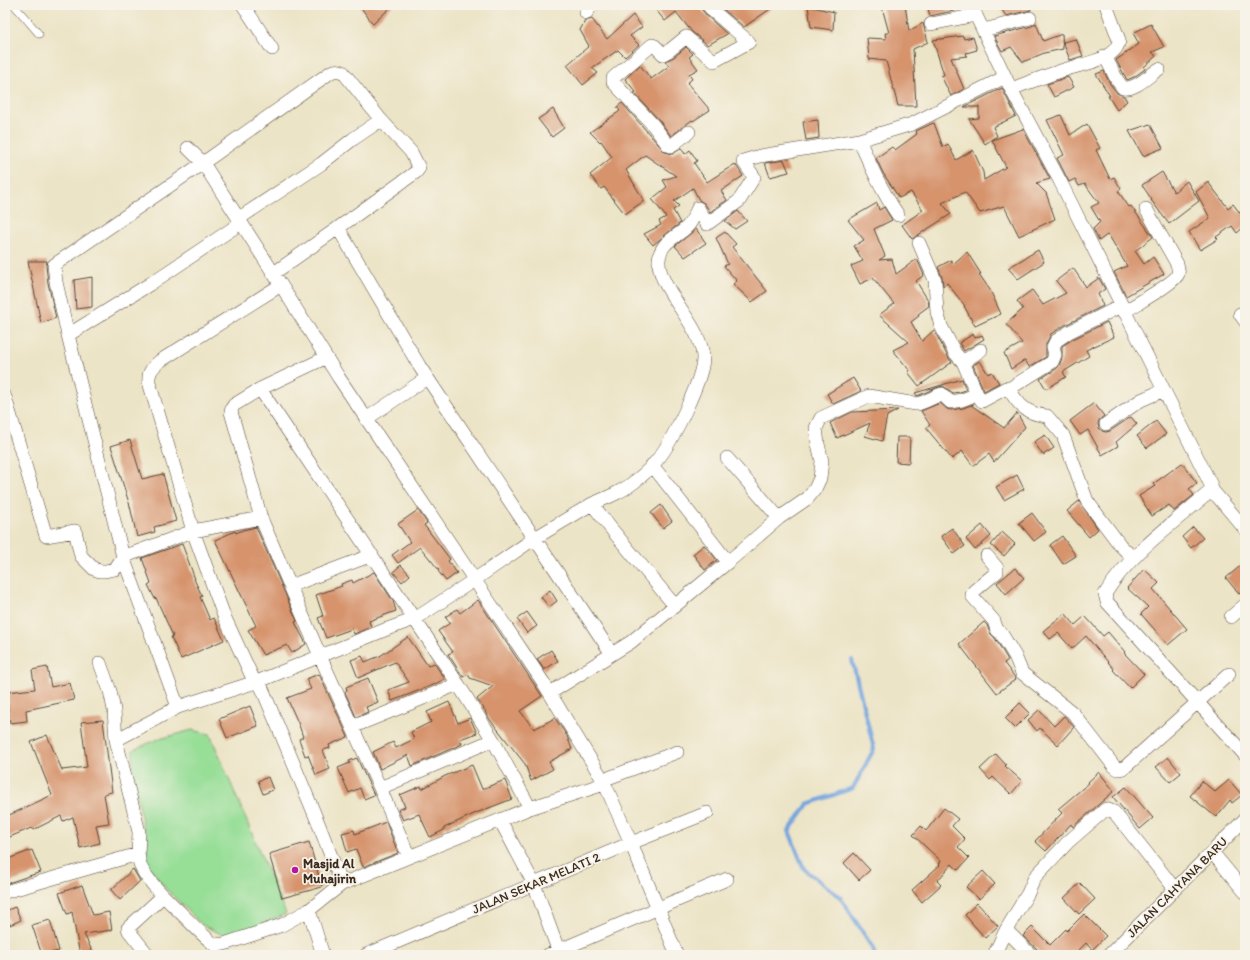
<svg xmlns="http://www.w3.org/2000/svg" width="1250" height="960" font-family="Itim,sans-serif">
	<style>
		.green { fill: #97de97; stroke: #69845a }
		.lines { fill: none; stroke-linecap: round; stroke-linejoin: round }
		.stream { stroke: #73a5de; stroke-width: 4 }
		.building { fill: #d6936c }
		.lane-casing { stroke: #564637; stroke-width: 8 }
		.street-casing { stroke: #564637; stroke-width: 14 }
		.lane { stroke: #fff; stroke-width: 7 }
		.street { stroke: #fff; stroke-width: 13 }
		.poi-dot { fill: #b5179e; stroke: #f7f3e8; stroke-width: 1.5 }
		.labels { text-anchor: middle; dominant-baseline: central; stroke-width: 3.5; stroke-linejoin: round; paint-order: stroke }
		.poi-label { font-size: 13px; font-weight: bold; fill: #3b2a1e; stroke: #f7f3e8; text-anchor: start }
		.street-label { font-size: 13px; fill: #3b2a1e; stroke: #f7f3e8 }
	</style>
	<rect width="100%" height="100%" fill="#f7f3e8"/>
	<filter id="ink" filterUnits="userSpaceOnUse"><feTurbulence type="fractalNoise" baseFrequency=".025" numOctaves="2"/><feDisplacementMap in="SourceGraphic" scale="8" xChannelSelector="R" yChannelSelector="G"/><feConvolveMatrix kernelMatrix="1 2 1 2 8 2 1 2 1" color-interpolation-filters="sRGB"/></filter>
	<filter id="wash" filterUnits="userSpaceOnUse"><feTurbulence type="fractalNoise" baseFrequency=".012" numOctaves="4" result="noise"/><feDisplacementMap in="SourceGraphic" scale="16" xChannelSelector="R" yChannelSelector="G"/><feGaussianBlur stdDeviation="0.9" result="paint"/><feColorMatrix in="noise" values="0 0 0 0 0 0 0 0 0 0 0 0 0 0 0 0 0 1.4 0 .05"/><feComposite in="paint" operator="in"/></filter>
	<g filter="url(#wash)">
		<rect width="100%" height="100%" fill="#ece4c6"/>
		<!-- green -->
		<path class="green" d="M192,730L210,734L286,914L234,935H223L202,925L166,889L146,863L147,849L133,773V750L156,740Z"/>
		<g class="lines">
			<!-- stream -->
			<path class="stream" d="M852,660L874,749L853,788L808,804L789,831L804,869L840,897L873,948L875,955"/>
		</g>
		<g id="blocks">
			<!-- building -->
			<path class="building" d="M359,5H393L373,24Z
				M652,5H700L702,10L707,16L727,34L708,45L692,32L676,12L665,21Z
				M718,5H776L744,27Z
				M890,5H905L909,31L923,23L928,42L913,49L916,106H898L886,61L869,59L867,38L886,39L885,33H889L882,7Z
				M927,5H963L964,7L953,11L930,16Z
				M1010,5H1029L1031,10L1006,16L1002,10Z
				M808,6L834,12L833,30L811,27Z
				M633,15L642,27L630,36L639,45L625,57L618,50L592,68L598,73L583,85L567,65L589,46L580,30L585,21L592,19L607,39Z
				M1036,23L1043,41L1062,34L1063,49L1044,53L1023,62L1011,47L1002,51L994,36L1032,26Z
				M1151,24L1164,47L1152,52L1156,56L1144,67L1145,69L1134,77L1127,80L1116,60L1139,44L1133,33Z
				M963,36L964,39L973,37L977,50L966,53L967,56L951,58L964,89L951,96L941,76L944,75L933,40Z
				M1076,39L1083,56L1070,60L1063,42Z
				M686,47L693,54L689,57L698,69L689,74L692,79L687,83L710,110L693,121L692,120L671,136L659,120L634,93L636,92L625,79L640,65L651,79L669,66L665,61L674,57Z
				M1104,71L1110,84L1117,93L1124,96L1127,101L1117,110L1108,96H1110L1096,74Z
				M1068,77L1074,87L1054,97L1047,84Z
				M1002,88L1016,116L993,127L997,136L985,144L969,119L979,118V107H964Z
				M622,103L665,152L673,154L681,148L685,154L690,150L697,161L694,163L707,182L735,164L743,176L721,191L727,200L710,212L705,204L699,200L693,188L674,201L679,206L673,210L680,223L653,245L644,234L661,225L659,221L666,217L652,199L667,187L663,180L676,176L645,155L626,170L644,201L625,214L604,187L601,189L590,175L612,157L601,141L600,142L590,132L620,111L617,107Z
				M553,109L564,128L552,137L538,119Z
				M1061,115L1070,135L1087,124L1100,148L1096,150L1110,179L1114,177L1121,189L1118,191L1129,207L1131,206L1153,237L1135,251L1144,264L1153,257L1164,274L1126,296L1114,272L1127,266L1108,234L1099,241L1093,229L1100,222L1091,207L1099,203L1085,184L1079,186L1075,179L1069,182L1057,158L1064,155L1047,120Z
				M818,120L819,138L806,140L803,122Z
				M934,123L943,147L948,144L956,160L973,150L983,172L984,180L1006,167L992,140L1023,129L1050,179L1036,183L1046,193L1055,219L1019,236L1004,206L980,213L965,192L942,203L951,214L912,239L902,225L923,210L911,192L899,198L883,173L876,158L892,147L895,150L917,134L916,131L931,124Z
				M1150,124L1163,148L1143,156L1129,131Z
				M784,160L789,172L770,177L765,163Z
				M1162,172L1174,192L1187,181L1199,201L1169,224L1151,200H1152L1142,185Z
				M1208,182L1228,208L1233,204L1240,213L1245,211V226L1237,233L1232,226L1216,237L1218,239L1200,250L1189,232L1210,218L1196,192Z
				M877,203L879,210L884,207L892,220L874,229L885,256L879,260L892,259L896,274L917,259L924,275L916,281L928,300L929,306L918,314L919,316L911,322L922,341L934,330L948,357L952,362L919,386L908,372L910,371L893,350L909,342L879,315L894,304L873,278L860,284L851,266L863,261L854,246L864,240L848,220Z
				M738,211L747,221L735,229L725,221Z
				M696,229L706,243L685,257L675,246Z
				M725,232L736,244L732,247L767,291L752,302L733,284L737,281L724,266L728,264L716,238Z
				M1038,250L1044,262L1018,279L1008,268Z
				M967,252L981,274H979L990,290L1001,314L975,326L964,306H965L947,283L943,286L942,277L938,267L951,260L953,264Z
				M28,261H47L46,266L48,283L56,318L41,323Z
				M1073,268L1086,287L1099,278L1105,289L1098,294L1103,306L1065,325L1051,334L1046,344V357L1029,367L1025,360L1011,369L1004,353L1022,343L1006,324L1023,309L1017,301L1032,290L1043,305L1066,293L1056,281Z
				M92,277V307L76,309L74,280Z
				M1107,322L1114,337L1086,350L1089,356L1063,372L1066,377L1046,389L1040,379L1056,369L1059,366L1062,358V346L1073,339Z
				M973,334L975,338L982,335L984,339L964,351L959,343Z
				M980,361L988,374L992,372L999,383L984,391L973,365Z
				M853,378L861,391L833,404L827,394Z
				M962,379L966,390L960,392L953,393L943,386L936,388L917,396L915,393Z
				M940,403L947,409L951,410L963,408L974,404L971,405L1004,428L1017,413L1025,427L994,462L989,454L973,466L962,451L952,459L926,428L930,425L921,411Z
				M1094,403L1104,416L1099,420L1098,424L1099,428L1102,431L1106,432L1110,431L1131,417L1137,424L1116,442L1118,446L1102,455L1088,430L1080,435L1070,421Z
				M898,410L887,416L882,441L865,436L870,423L837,438L830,423L852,412Z
				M1156,421L1166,434L1147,448L1137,436Z
				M1045,435L1054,448L1043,455L1034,442Z
				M897,437H910L909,463L896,462Z
				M130,440L142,479L163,474L176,521L154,527L155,532L137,537L130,506L111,446Z
				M1182,463L1197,483L1189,489L1194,495L1174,511L1169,505L1152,516L1139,496L1155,486L1153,484Z
				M1017,475L1024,489L1004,500L996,487Z
				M1079,501L1098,529L1089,537L1067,511Z
				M661,505L672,521L663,528L651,513Z
				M418,510L427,523L424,525L450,559L448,561L457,573L446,581L438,571L439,570L420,547L398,563L392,555L410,542L398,524Z
				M1032,513L1046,532L1034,541L1019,523Z
				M982,525L991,536L975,550L966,539Z
				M256,527L297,621L295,622L306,644L292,653L287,645L263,655L248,630L256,626L215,540L233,532L235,531L236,533L243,530Z
				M1193,527L1203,538L1191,548L1182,537Z
				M952,528L965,546L954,554L941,536Z
				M1002,532L1015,544L1004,556L991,545Z
				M1062,536L1076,556L1063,564L1050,545Z
				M182,544L195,579H194L202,596L200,597L210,620L214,618L224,640L181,659L171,637L173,636L156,598L155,599L148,585L151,583L142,558Z
				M704,545L717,560L705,570L693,554Z
				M1245,562V589L1239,594L1226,578Z
				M401,565L410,575L402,582L393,572Z
				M1015,568L1024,578L1006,594L997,583Z
				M1144,569L1159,583L1153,589L1187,629L1168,645L1141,614L1148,607L1127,588Z
				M374,572L393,601L396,611L369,621L371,627L354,634L352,629L326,638L318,618L323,616L316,595L342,586L341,584L352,580L353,583Z
				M550,590L557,601L549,607L541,597Z
				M478,600L542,696L520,711L534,729L555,718L567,736L572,749L549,762L553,769L531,781L525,764L491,721L485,712H486L477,699L493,686L470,678L468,674L463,677L448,654L453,652L438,631L450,623L445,617L457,609L460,613Z
				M527,612L537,626L527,633L517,619Z
				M1065,613L1075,625L1085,616L1103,636L1108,632L1125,652L1124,653L1144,674L1130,688L1113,670L1114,669L1086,636L1072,649L1058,633L1050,639L1043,631Z
				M984,622L987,625L990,633L995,638L1008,660L1004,663L1016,679L997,693L959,644Z
				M408,637L428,666L434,663L445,679L433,685L392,701L388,690L409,682L395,662L358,678L351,660L362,656L365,662L380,656Z
				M551,650L558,661L544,670L537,659Z
				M47,667L51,687L70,683L74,700L26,710L27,721L10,723L6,692L35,689L32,670Z
				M319,674L348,737L329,745L330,748L323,750L330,769L316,775L308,755L305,756L299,739L303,737L299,725L287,698L311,689L306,679Z
				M368,678L378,702L366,707L368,712L356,717L345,692L347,690L346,687Z
				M449,702L458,723L470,718L477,733L460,739L462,744L412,766L408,755L380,769L373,752L393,742L396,748L414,739L411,732L431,722L427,712Z
				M1020,703L1030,713L1015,728L1005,718Z
				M250,706L258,726L227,738L219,719Z
				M1039,710L1054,726L1064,716L1074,727L1058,745L1040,728L1037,731L1028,720Z
				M103,720L112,792L104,794L109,823L96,825L100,843L80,848L73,817L63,821L61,816L33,830L31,828L5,839V817L52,795L31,742L47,735L62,770L87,767L81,722Z
				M996,754L1006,765L1005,766L1022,781L1011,794L993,777L990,780L980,769Z
				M1168,757L1181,773L1170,782L1156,767Z
				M357,758L374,795L364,799L360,788L349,793L338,768L350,763L349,761Z
				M472,765L482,789L505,780L512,799L476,813L444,828V830L430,837L419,814L403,820L398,810L405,807L400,795L421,786L422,789L445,776Z
				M1099,772L1114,791L1073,827L1071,824L1046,851L1035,841L1062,813L1058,809L1089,783L1088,782Z
				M268,777L273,790L263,794L258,781Z
				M1229,780L1242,795L1232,803L1230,800L1216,817L1190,796L1202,781L1215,792Z
				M1126,787L1153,818L1140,829L1113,797Z
				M944,808L958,819L952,826L965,839L958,847L969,858L958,870L952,864L937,881L941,885L922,902L912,890L940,865L939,864L941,861L913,835L921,826L926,831Z
				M386,822L398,853L363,867L356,849L347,852L342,833L354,830L355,834Z
				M309,842L322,887L282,898L269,854Z
				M32,850L41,872L5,884V860Z
				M854,853L870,870L859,880L844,863Z
				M133,869L140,881L120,900L111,890Z
				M983,871L995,884L979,899L966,887Z
				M1080,883L1095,899L1079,914L1064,898Z
				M82,885L93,915L109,912L112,930L84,934L94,955H82L79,950L72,912L67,914L59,893Z
				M977,903L998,926L985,938L965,915Z
				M15,907L21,920L10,925L5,911Z
				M1084,914L1106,936L1092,950L1086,943L1074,955H1039L1040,954L1037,949L1023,936L1032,927L1050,945L1066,929L1067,931Z
				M50,920L59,951L42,955L32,925Z"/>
		</g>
	</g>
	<g filter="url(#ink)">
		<use href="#blocks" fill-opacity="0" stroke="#564637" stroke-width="1"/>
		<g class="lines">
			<!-- lane casing -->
			<g class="lane-casing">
				<path id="lane" d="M14,5L39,34"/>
			</g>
			<!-- street casing -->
			<g class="street-casing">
				<path id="street" d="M243,5L272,49
					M971,5L1011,89L1060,181L1211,485L1212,490L1245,529
					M586,13L592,5
					M931,24L976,15
					M984,30L1030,18
					M1105,56L1117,80L1123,88C1136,90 1149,75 1159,69
					M1011,89C1030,82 1048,75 1067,69C1082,64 1117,60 1119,40L1106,5
					M689,132L671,146L668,145L653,125L615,84L613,82V78L652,45L655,46L663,54L670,50L686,37L714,61L749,42L713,11L708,5
					M859,140C871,166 882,192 898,215
					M188,148L203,163L281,285L339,378L543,682L603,780L631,843L677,955
					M238,219L321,164L353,139L381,120
					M241,223L150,284L68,335L123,557L178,707L259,681L387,629L415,619L474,580L535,538L592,504L613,531L675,606
					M919,243L935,280L937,312L941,326L955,353L963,362
					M274,273L338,228
					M1124,312C1134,305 1175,283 1178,274C1179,270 1178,268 1177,264L1146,209
					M1240,314L1245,321
					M68,335L56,282L54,265L203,163L331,72C336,70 338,70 343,72L381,120L411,152L419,168L416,172L338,228L420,367L612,654
					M325,358L260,389L234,405L232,408L231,412L261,518L320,656L380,788L409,857
					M260,389L458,684L493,740L530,808
					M1009,389L1052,362L1055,355L1053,347L1056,341L1069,332L1121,306
					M977,394L963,362L981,350
					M5,397L46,536L75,531L81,556L94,569L100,571H105L115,569L123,557L193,531L261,518
					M366,419L427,378
					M1106,424L1141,400L1164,390
					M652,465L728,562
					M1212,490C1176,521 1129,554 1105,594L1107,602L1245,755
					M592,504C609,497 624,491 638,479C644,474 652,467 657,460C671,444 703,379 703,358C703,352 700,343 698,338C689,315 657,283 659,260C660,242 676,238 687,227C692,222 695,214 698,208L707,224L739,201L754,177L743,161L760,156L859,140L912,124L1005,77
					M779,518L808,498L815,489L820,478L822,461L818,444L816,428L821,418L869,396L916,404C925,403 932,397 942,394L950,402L962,400L977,394L982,401L1006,388L1009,389C1019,406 1027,414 1047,416L1063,435L1087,501L1120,545L1133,558
					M987,556L997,568V572L974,591L972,595L973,597L994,621L997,630L1001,633L1015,656L1022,673L1073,713L1114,766L1118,769L1124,768L1229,674
					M290,586L372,555
					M1231,617L1245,605
					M100,663L110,691L114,710L116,740L139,832C139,845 136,857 142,869C151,886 170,902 183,915C193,925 203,936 215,945L224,944L282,925L309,910L323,955
					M259,681L317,820L342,884
					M255,683L224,616L193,531L149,382C148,372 152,368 160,361L281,285
					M550,693L631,642L728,562L779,518L727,458
					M352,727L458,684
					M116,740L178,707
					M603,780L677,752
					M380,788L493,740
					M500,820L534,884L560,955
					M1212,852L1245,892
					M5,892L138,854
					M309,910L342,884L530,808L604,784
					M1006,930L1031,955
					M148,955L129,931L128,928L163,896
					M366,955L631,843L707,813
					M548,955L727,879
					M994,955L1006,930L1028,893L1035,877L1068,842L1106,809L1114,812L1175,889
					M1109,955L1245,819"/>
			</g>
			<!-- lane -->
			<use href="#lane" class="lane"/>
			<!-- street -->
			<use href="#street" class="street"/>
		</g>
	</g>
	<!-- markers -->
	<circle class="poi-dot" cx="295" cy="870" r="4"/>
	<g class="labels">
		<!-- poi labels -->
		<g class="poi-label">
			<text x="303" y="863">Masjid Al<tspan x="303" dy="15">Muhajirin</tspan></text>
		</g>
		<!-- street labels -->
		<g class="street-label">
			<text transform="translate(536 883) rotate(-23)">JALAN SEKAR MELATI 2</text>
			<text transform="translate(1177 887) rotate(-45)">JALAN CAHYANA BARU</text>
		</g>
	</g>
	<!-- margin -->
	<rect width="1250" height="960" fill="none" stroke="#f7f3e8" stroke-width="20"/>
</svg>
